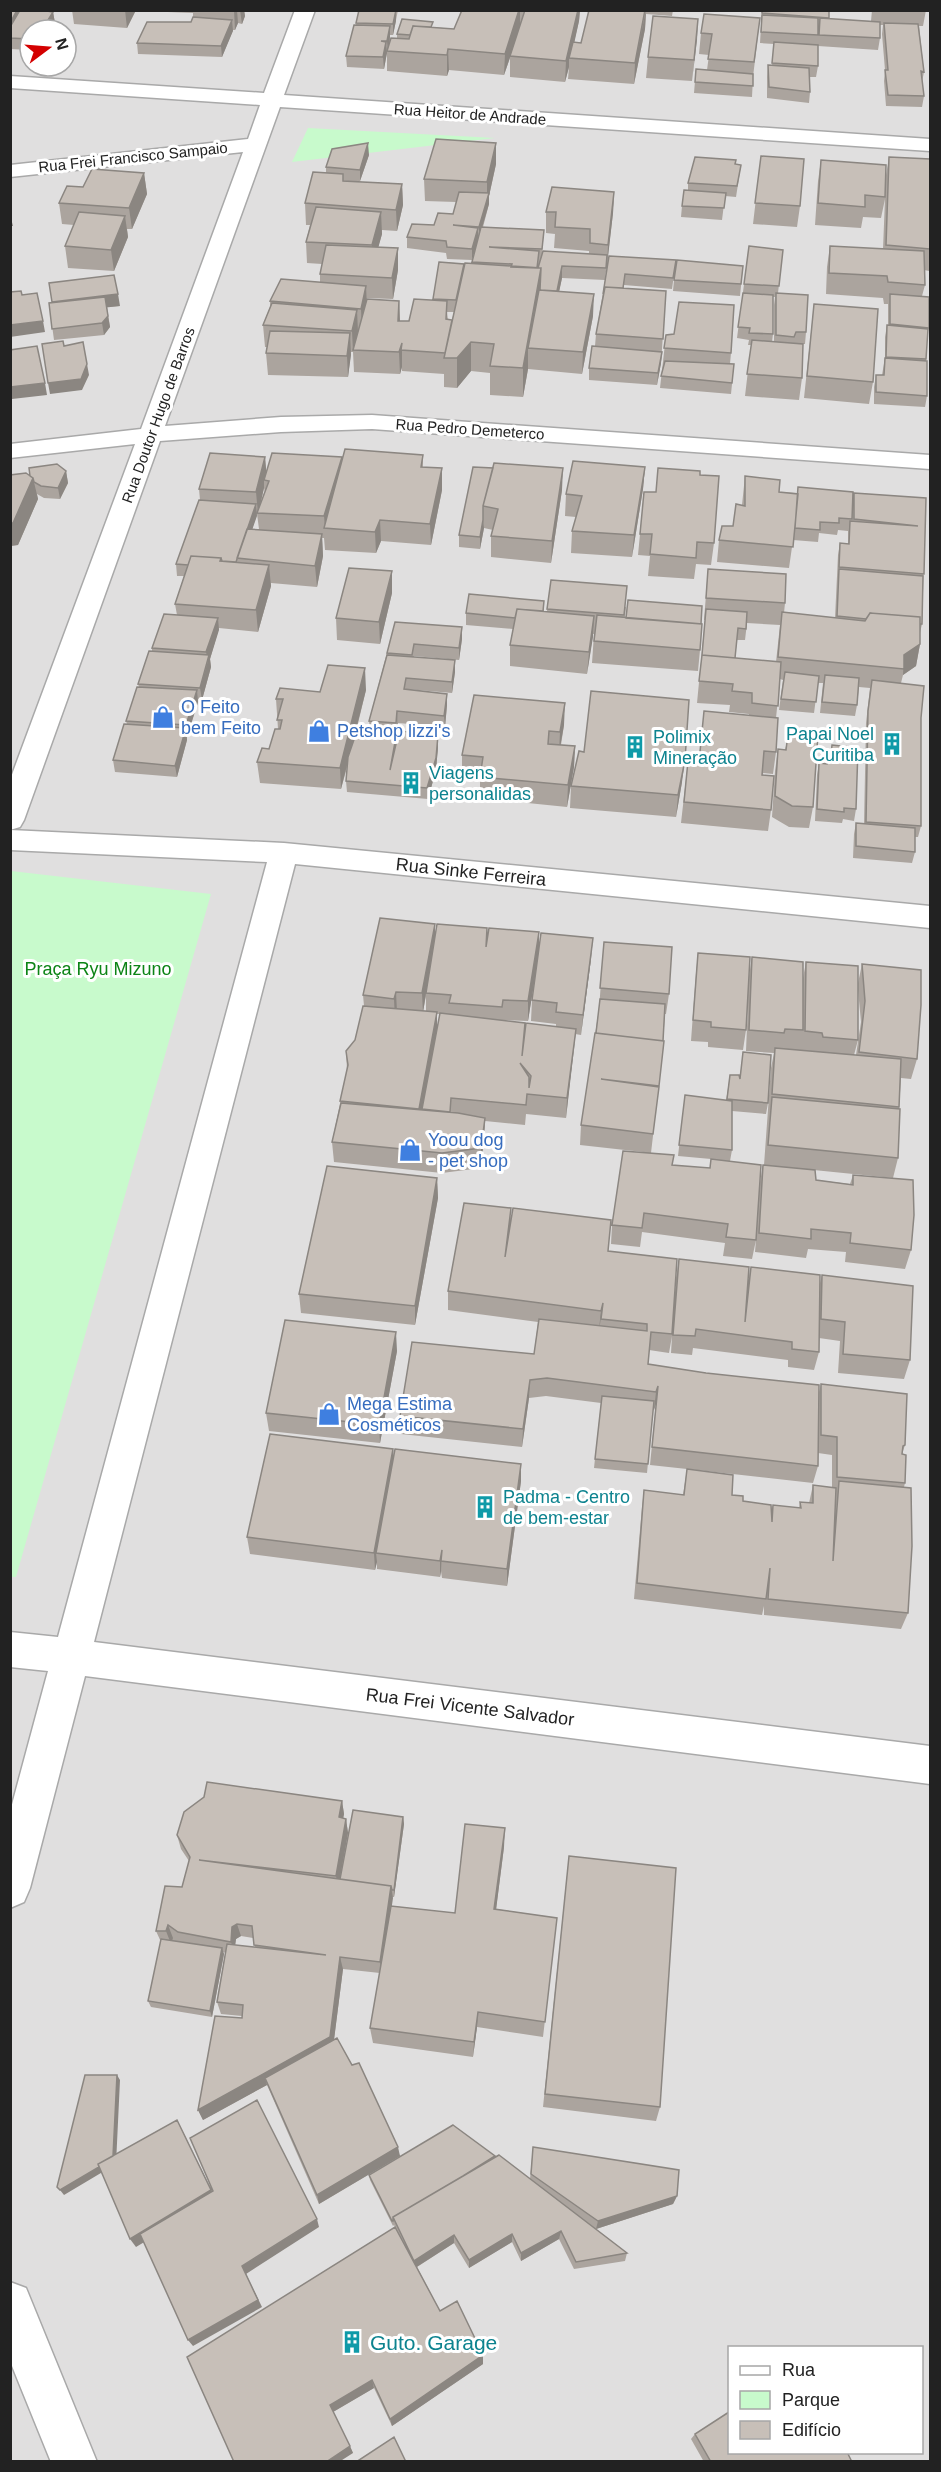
<svg xmlns="http://www.w3.org/2000/svg" width="941" height="2472" font-family="Helvetica,sans-serif">
	<style>
		.residential { fill: #e0dfdf; fill-rule: evenodd }
		.park { fill: #c8facc }
		.lines { fill: none; stroke-linecap: round; stroke-linejoin: round }
		.street-casing { stroke: #a9a9a9; stroke-width: 3 }
		.street { fill: #fff; fill-rule: evenodd }
		.wall { fill: #aba49e; fill-rule: evenodd }
		.shaded-wall { fill: #8b8681 }
		.building { fill: #c7bfb8; stroke: #8b8681; stroke-width: 1.5; fill-rule: evenodd }
		.labels { text-anchor: middle; dominant-baseline: central; stroke-width: 6; stroke-linejoin: round; paint-order: stroke }
		.far-street-label { font-size: 15px; fill: #222; stroke: #fff }
		.shop-label { font-size: 18px; fill: #366cbe; stroke: #fff; text-anchor: start }
		.culture-label { font-size: 18px; fill: #0d838f; stroke: #fff; text-anchor: start }
		.street-label { font-size: 18px; fill: #222; stroke: #fff }
		.park-label { font-size: 18px; fill: #0c8416; stroke: #fff }
		.near-culture-label { font-size: 21px; fill: #0d838f; stroke: #fff; text-anchor: start }
	</style>
	<rect width="100%" height="100%" fill="#f2efe9"/>
	<!-- residential -->
	<path class="residential" d="M11,11H930V2461L11,2462ZM30,30H66V66H30ZM730,2348H922V2452H730Z"/>
	<!-- park -->
	<path class="park" d="M308,128L495,138L292,162Z
		M11,871L211,894L16,1577H10Z"/>
	<g class="lines">
		<!-- street casing -->
		<g class="street-casing">
			<path id="street" d="M295,10H315L284,95L930,139V151L280,107L165,426L281,417L372,415L930,455V469L372,429L281,432L160,441L24,820L20,827L10,830V780L135,444L10,458V444L141,429L243,152L10,177V165L248,139L260,105L10,88V76L264,93Z
				M10,830L284,843L930,906V928L295,864L94,1642L930,1746V1784L85,1676L30,1888L24,1902L10,1908V1812L48,1671L10,1667V1632L58,1637L267,862L10,850Z
				M10,2282L26,2288L97,2462H51L10,2361Z"/>
		</g>
		<!-- street -->
		<use href="#street" class="street"/>
	</g>
	<!-- wall -->
	<path class="wall" d="M10,10L53,12L55,23L30,30V50L10,49Z
		M72,10H136L127,28L74,24Z
		M244,10L245,16L242,24L238,23L235,30H233L222,57L138,54L137,43L191,22L193,17V13L142,11Z
		M359,10H398L393,35H390V40L397,39V34L433,27L454,29L462,10H580L579,21L574,42L581,43L589,10H673L672,16L646,14L645,29L634,84L568,79L569,67L565,82L510,77V58L504,75L449,70L447,76L387,71V52L384,69L347,67L346,56L356,25Z
		M762,10H829V19L871,21L872,10H926L923,26H919L924,72L922,82L924,96L922,107L886,106L884,81L885,70L882,34L883,25H880V38L878,50L818,46V66L816,77H809L810,92L809,103L767,98V77L768,65L772,66L774,44L760,43Z
		M760,18L753,77L752,97L694,93L696,69L707,70L709,55L699,54L701,33Z
		M698,19L692,81L646,78L648,57Z
		M496,143V164L489,196V204L483,227L544,230L542,254H589V251L554,248L555,234L546,233V212L614,192L613,213L605,280L562,278L559,291L593,316L582,374L528,369L523,397L490,395V373L471,371L457,388L444,387V374L402,371V367L400,374L354,372L353,352H351L348,377L268,375L266,353L267,347H265L263,325L270,307V301L320,282V274L322,264L307,263L306,242L310,225H306L305,203L326,173V167L369,155L360,181H344L402,184L403,205L397,231L382,230V234L378,247L398,248V270L393,299L367,298V302L399,301L400,321H409L433,300L439,262L472,264L478,238L472,260L447,259L446,253L407,248V237L434,225L453,214L456,202L425,201L424,179ZM447,312H454L452,320H448Z
		M761,156L800,206L797,227L753,224Z
		M889,157L930,159V261L929,271L924,270L925,285L922,296L929,328L927,334L926,361L927,396L925,407L874,404V387L876,375H882L885,358V337L887,325H888V304H884L883,298L826,294L827,267L830,246L883,249L885,199L881,218L863,217L861,228L815,225L818,181L821,160L886,175Z
		M736,164L741,165L736,197L725,196L722,220L681,217L682,206L688,190V183Z
		M144,173L147,194L132,229H127L128,237L114,271L68,268L65,246L74,225L62,224L59,203L83,187Z
		M749,246L783,250L778,293L806,332L805,344H797L802,378L799,400L745,396L751,345H748L749,340L737,338ZM773,297H775L774,305V342H772L773,334Z
		M609,256L676,260L672,289L624,285V288L666,291L661,363L657,385L589,380V368L595,346L596,334Z
		M743,266L740,296L673,291L674,280Z
		M49,303L120,306L107,307L110,327L104,335L54,340Z
		M814,304L873,382L869,404L804,398Z
		M666,335L731,353L730,364H734L731,394L660,388Z
		M423,455V467L442,490L431,545L381,541L376,553L325,550L324,538H322L323,556L317,587L271,583V586L258,632L219,628L210,659L211,667L202,700L198,699V702L187,737V740L177,777L115,772L113,760L127,724L126,721L139,687L138,684L152,651V648L177,615L175,604L184,576H177L176,564L200,500L199,489L265,457L266,472L342,457V460ZM264,488L265,492L260,506ZM257,514L259,529H252Z
		M645,467L643,489L632,557L571,553L572,531L576,517L565,516L566,494Z
		M493,468L562,490L551,563L491,557V536L493,530L484,528L480,549L459,547V535Z
		M66,471L68,483L60,499L44,498L37,494L38,499L18,545L10,546V475L30,476Z
		M700,475L714,543L711,565L696,564L694,579L648,576L650,556L638,555L640,534L656,492Z
		M745,476L779,492L797,493L798,487L853,492L851,521L852,504L854,493L926,498L922,624L920,633V644L916,666L903,675L901,683L921,718V826L918,837H915V852L912,863L853,858L854,834L856,823L864,824L866,723L870,688L859,687L857,705L855,716L820,713L823,683H818L814,713L779,710L783,680L780,679L776,718V752L773,774L763,773L771,810L768,831L681,823L688,761L698,762L749,715V714L729,712L730,705L697,703L705,620H704L708,569L785,603L784,613L835,618L838,555L840,543L848,544V531L838,530L837,535L819,533L818,542L793,540L789,568L717,562L719,540L733,526L742,505ZM747,623L780,625L776,662L735,658L737,640H745Z
		M392,571V593L380,644L337,640L336,618Z
		M551,580L626,607L625,618L700,650L698,671L592,663L594,634H593L587,674L510,666V645L513,629L466,625V613L544,601V611H547Z
		M395,622L462,639L459,660L414,656V657L455,672L452,693L406,689L447,694V705L445,727L398,723L397,738L438,747L436,770L428,799L347,792L346,781L348,764L341,789L260,783L257,762L269,749L278,729L276,699L320,692L366,690L354,740L370,729L369,721Z
		M564,725L561,745L575,746L574,767L567,807L480,798V778L462,776V755Z
		M791,731L813,807L809,828L789,827L772,817L775,771L778,749L785,750L787,742H789Z
		M832,745L856,809L854,821L843,819L842,823L815,821L817,775L819,763L826,764L827,755H830Z
		M682,782L676,817L570,808L571,786Z
		M435,924V937L487,941L539,932V953L591,959L581,1035L575,1034L566,1118L526,1114L525,1125L485,1121L484,1138L481,1168L442,1173L334,1162L332,1142L347,1070L346,1051L355,1040L364,1006L363,995ZM538,956L532,1000L531,1021L556,1024V1027L524,1037L502,1020L528,1021ZM426,996V1011H423ZM437,1014H440L437,1028Z
		M604,942L669,994L666,1014H665L663,1041H664L651,1153L672,1165L710,1168L711,1159L678,1156L685,1095L726,1101L730,1075L740,1077L743,1052L768,1103L766,1114L732,1111V1150L730,1161L760,1182L763,1165L816,1180L850,1184L853,1175L911,1250L905,1269L845,1262L846,1252L808,1249L806,1258L755,1252L756,1240L752,1259L723,1256L725,1243L642,1232L640,1247L611,1244L612,1225L643,1152L580,1145L581,1125L599,1009Z
		M698,953L749,976L752,957L803,978L806,962L858,983L862,964L917,1059L911,1079L901,1078L899,1108L898,1158L893,1178L764,1165L771,1068L774,1053L746,1051L748,1003L746,1030L743,1050L708,1047V1042L691,1041L696,973ZM858,990L861,1022L856,1055H854L858,1040Z
		M437,1178L438,1198L415,1325L301,1313L299,1294Z
		M511,1222L608,1251L673,1323L676,1278L679,1259L748,1284L751,1267L820,1283L822,1275L910,1360L904,1379L838,1373L840,1341L819,1338V1352L814,1370L788,1367V1360L693,1348L692,1355L671,1353L672,1336L669,1353L649,1350L648,1364L819,1392L821,1384L905,1445L902,1454L905,1483L904,1487L908,1613L901,1629L764,1615V1606L762,1615L634,1599L642,1507L644,1490L683,1495L687,1469L650,1465L656,1404L654,1410H653L647,1473L594,1468L601,1403L546,1396L529,1398L522,1447L401,1434L400,1416L534,1354L538,1322L448,1310V1291ZM818,1453L832,1455V1488L813,1485L809,1503L800,1502L799,1508L773,1505L771,1512L743,1501L688,1469L813,1483L818,1466Z
		M397,1351L380,1443L269,1431L266,1413Z
		M393,1449L394,1457L521,1481L507,1586L442,1578L441,1571L440,1577L377,1569V1562L375,1570L250,1554L247,1537Z
		M342,1801L344,1814L343,1818L346,1819L348,1833L340,1879L403,1817L404,1824L394,1897H392V1906L455,1913L504,1847L496,1909L557,1918L543,2037L477,2027L473,2057L373,2043L370,2028L380,1973L343,1969L334,2039L400,2156L319,2204L267,2085L203,2120L198,2110L242,2018V2016L221,2014L217,2002L226,1953L223,1952L224,1954L212,2017L151,2007L148,2001L161,1942L156,1931L182,1887L189,1861L181,1849L177,1835ZM241,1936L253,1938L255,1947L235,1945L236,1939Z
		M569,1856L660,2107L656,2121L543,2107Z
		M533,2147L677,2196L673,2204L596,2229L627,2253L625,2261L574,2269L559,2239L521,2261L512,2242L469,2268L454,2243L417,2267L440,2311L483,2364L392,2426L374,2388L333,2412L353,2453L234,2462L395,2227L394,2225L393,2226L370,2180L369,2175L495,2156V2158L530,2179Z
		M695,2434L852,2462H704L691,2439Z"/>
	<!-- shaded-wall -->
	<path class="shaded-wall" d="M17,10H21L11,38L10,23Z
		M125,10H136L127,28Z
		M234,10H237L238,23L235,30Z
		M240,10H244L245,16L242,24Z
		M396,10V21L393,35V24Z
		M519,10H520V28L504,75L505,54Z
		M578,10H580L579,21L571,58H569V67L565,82L566,61Z
		M646,10L645,29L634,84L635,63Z
		M53,12L55,23L50,30H42Z
		M698,19L697,40L692,81L694,60Z
		M232,20L233,31L222,57L221,46Z
		M390,26V37L388,52L387,41Z
		M386,42L387,53L384,69L383,57Z
		M448,49L449,70L447,76V55Z
		M368,143L369,155L360,181V170Z
		M496,143V164L489,196V204L479,238V227L487,199V182Z
		M144,173L147,194L132,229L129,208Z
		M402,184L403,205L397,231L396,210Z
		M614,192L613,213L607,266L608,245Z
		M381,212L382,234L373,267L372,245Z
		M10,214L13,226H10Z
		M125,216L128,237L114,271L111,250Z
		M478,228V240L472,260V249Z
		M398,248V270L393,299L392,278Z
		M562,266V278L557,302V291Z
		M541,268L540,301L528,348V369L523,397V368Z
		M366,286L367,307L362,330L361,309Z
		M118,294L120,306L54,313L52,302Z
		M594,294L593,316L582,374L583,352Z
		M399,301L400,323L398,321Z
		M357,310L358,332L353,352L352,331Z
		M108,316L110,327L104,335L102,323Z
		M43,321L45,332L10,337V325Z
		M350,333L351,355L348,377L347,356Z
		M471,342V371L457,388V358Z
		M402,343V367L400,374L399,352Z
		M662,352L661,363L657,385L658,373Z
		M87,364L89,375L82,390L50,394L48,383Z
		M45,383L47,395L12,399L10,387Z
		M265,457L267,479L264,480V488L258,514L256,492Z
		M342,457L343,478L325,528L324,516Z
		M645,467L643,489L632,557L634,535Z
		M442,468V490L431,545L430,524Z
		M563,468L562,490L551,563L552,541Z
		M66,471L68,483L60,499L58,488Z
		M33,478L38,499L18,545L10,546V523Z
		M256,504L257,516L242,559L237,558Z
		M380,520L381,541L376,553L375,532Z
		M483,520L484,528L480,549V537Z
		M322,534L323,556L317,587L315,566Z
		M269,565L271,586L258,632L256,610Z
		M392,571V593L380,644L379,622Z
		M594,616L593,637L587,674L589,652Z
		M218,618L219,630L210,659L211,667L202,700L200,688L208,661L206,652Z
		M462,627V639L459,660V648Z
		M920,644L916,666L903,675L904,655Z
		M455,660V672L452,693V682Z
		M365,668L366,690L341,789L340,768Z
		M197,690L198,702L187,737L186,725Z
		M447,694V705L445,727L444,716Z
		M565,703L564,725L559,753L560,732Z
		M397,711L398,742L390,770L397,733Z
		M186,728L187,740L177,777L175,766Z
		M438,735V747L436,770L428,799L427,788Z
		M575,746L574,767L567,807L568,785Z
		M685,760L682,782L676,817L678,795Z
		M435,924V945L426,993L423,1013L422,993Z
		M539,932V953L528,1021V1001Z
		M593,938L591,959L581,1035L583,1015Z
		M396,992L397,1012L395,1020L394,999Z
		M437,1012V1033L422,1109V1117L419,1109Z
		M576,1029L574,1049L566,1118L567,1098Z
		M485,1118L484,1138L481,1168V1148Z
		M437,1178L438,1198L415,1325V1306Z
		M603,1303L600,1324L599,1329L601,1311Z
		M396,1332L397,1351L380,1443L379,1425Z
		M530,1380L529,1398L522,1447L523,1429Z
		M658,1386L656,1404L654,1410L656,1392Z
		M393,1449L394,1467L376,1553L377,1562L375,1570L374,1553Z
		M521,1464V1481L507,1586V1569Z
		M442,1550L441,1571L440,1577V1561Z
		M342,1801L344,1814L341,1830L339,1817Z
		M403,1817L404,1824L394,1897V1890Z
		M346,1819L348,1833L338,1889L336,1876Z
		M505,1828L504,1847L494,1926V1909Z
		M391,1886L393,1898L382,1974L380,1962Z
		M237,1924L241,1936L236,1939L234,1954L231,1942L232,1927Z
		M168,1925L173,1938L171,1944L166,1931Z
		M222,1948L224,1954L212,2017L210,2011Z
		M340,1957L343,1969L333,2048L265,2078L267,2085L203,2120L198,2110Z
		M478,2012L477,2027L473,2057L474,2042Z
		M117,2075L120,2080L116,2164L64,2195L60,2190Z
		M177,2120L216,2199L136,2247L130,2239Z
		M398,2147L400,2156L319,2204L317,2195Z
		M677,2196L673,2204L596,2229L598,2221Z
		M317,2219L319,2227L246,2274L262,2307L193,2346L188,2340L242,2266Z
		M561,2231L559,2239L521,2261V2253Z
		M512,2234V2242L469,2268V2260Z
		M454,2235V2243L415,2268L414,2261Z
		M483,2355V2364L392,2426L390,2419Z
		M372,2380L374,2388L333,2412L330,2405Z
		M350,2446L353,2453L339,2462H326Z"/>
	<!-- building -->
	<path class="building" d="M10,10H17L10,23Z
		M20,10H40L53,12L42,30H30V39L10,38V27Z
		M359,10H396L393,24L356,23Z
		M462,10H519L505,54L448,49L447,55L387,51L391,38L409,39L413,26L454,29Z
		M525,10H578L566,61L510,56Z
		M589,10H645L635,63L569,58L573,42L581,43Z
		M762,10H829V18L762,13Z
		M704,14L760,18L754,62L708,59L712,34L701,33Z
		M762,15L818,18V35L761,32Z
		M653,16L698,19L694,60L648,57Z
		M193,17L232,20L221,46L137,43L147,22H191Z
		M820,18L880,22V38L819,35Z
		M402,19L433,22L431,27L413,26L410,35L397,34Z
		M884,23L918,24L924,72L921,71L924,96L888,95L885,70H888Z
		M354,25L390,26L387,41H381L386,42L383,57L346,56Z
		M774,42L818,45V66L772,63Z
		M768,65L809,68L810,92L769,87Z
		M696,69L753,74V86L695,82Z
		M436,139L496,143L487,182L424,179Z
		M368,143L360,170L326,167L332,149Z
		M761,156L804,159L800,206L755,203Z
		M695,157L736,160L735,164L741,165L737,186L688,183Z
		M889,157L930,159V249L886,245Z
		M821,160L886,165L885,197L865,195V207L818,203Z
		M92,169L144,173L129,208L59,203L67,186L83,187Z
		M313,172L343,174V181L402,184L396,210L305,203Z
		M552,187L614,192L608,245L590,243V229L555,227L556,212H546Z
		M684,190L726,193L724,208L682,206Z
		M459,192L489,193L479,227L453,225L478,228L472,249L447,247L446,241L407,237L412,224L434,225L438,213L453,214Z
		M316,207L381,212L372,245L306,242Z
		M79,212L125,216L111,250L65,246Z
		M481,227L544,230L542,249L489,247L539,251L537,268L511,267L512,264L472,262Z
		M326,245L398,248L392,278L320,274Z
		M749,246L783,250L779,286L744,284Z
		M830,246L924,251L925,285L888,282L887,276L829,273Z
		M543,251L607,255L606,268L562,266L557,291L540,290L541,268H538Z
		M609,256L676,260L673,278L625,274L623,288L605,287L603,294Z
		M677,260L743,266L741,284L674,280Z
		M439,262L464,264L456,300L433,299Z
		M465,263L541,268L523,368L490,366L494,344L471,342L457,358H444Z
		M114,275L118,294L52,302L49,283Z
		M281,279L366,286L361,309L270,301Z
		M605,287L666,291L663,339L596,334Z
		M539,290L594,294L583,352L528,348Z
		M21,291L22,295L37,293L43,321L10,325V292Z
		M743,293L773,295V334L749,333L750,328L738,327Z
		M776,293L808,295L806,332H796L794,337L776,335Z
		M890,294L929,297V328L890,324Z
		M105,297L108,316L102,323L52,329L49,303Z
		M367,299L399,301L398,321H409L414,299L447,301L446,319L452,320L445,353L401,350L402,343L399,352L353,350Z
		M679,302L734,305L731,353L664,348L666,335L674,334Z
		M272,303L357,310L352,331L263,325Z
		M814,304L878,309L873,382L807,376Z
		M887,325L928,329L926,359L886,357Z
		M270,331L350,333L347,356L266,353Z
		M752,340L803,344L802,378L747,374Z
		M63,341L64,346L83,342L87,364L81,379L48,383L42,344Z
		M37,346L45,383L10,387V350Z
		M592,346L662,352L658,373L589,368Z
		M885,358L927,361V396L876,392V375H884Z
		M665,361L734,364L732,383L661,376Z
		M345,449L423,455L421,467L442,468L430,524L380,520L375,532L324,528Z
		M210,453L265,457L256,492L199,489Z
		M272,453L342,457L324,516L257,513L269,481L264,480Z
		M573,461L645,467L634,535L572,531L582,496L566,494Z
		M494,463L563,468L552,541L491,536L498,509L483,506Z
		M57,464L66,471L58,488L41,486L34,482L33,478L30,476L29,468Z
		M473,467L493,468L483,506V520L480,537L459,535Z
		M658,468L700,471V475L719,476L714,543L697,542L696,558L650,554L652,534H640L644,492H656Z
		M26,473L33,478L13,523H10V475Z
		M745,476L780,480L779,492L798,494L793,547L719,540L722,526H733L736,504L745,506Z
		M798,487L853,492L852,519L839,518V523L820,522V530L795,528Z
		M854,493L926,498L924,574L839,567L840,543L849,544L850,521L918,526L854,519Z
		M199,500L256,504L236,562L222,561L221,558L191,556L188,565L176,564Z
		M247,529L322,534L315,566L237,558Z
		M191,556L221,558L220,561L269,565L256,610L175,604Z
		M349,568L392,571L379,622L336,618Z
		M708,569L786,574L785,603L706,598Z
		M839,569L923,576L922,624H920V617L870,613L866,619L837,616Z
		M551,580L627,586L624,615L547,609Z
		M469,594L544,601L543,611L517,609L515,618L466,613Z
		M628,600L702,606L701,624L626,618Z
		M517,609L594,616L589,652L510,645Z
		M706,609L747,612L746,629L738,628L735,658L702,655Z
		M782,612L865,621L870,613L920,617V644L904,655V669L778,657Z
		M164,614L218,618L206,652L152,648Z
		M597,615L702,624L700,650L594,641Z
		M395,622L462,627L459,648L414,644L412,655L387,653Z
		M149,651L209,655L200,688L138,684Z
		M387,655L455,660L452,682L406,678L404,689L447,694L444,716L397,711L396,723L369,721Z
		M702,655L781,662L778,706L752,703V693L732,691L733,684L699,681Z
		M328,665L365,668L340,768L257,762L262,748L269,749L275,729H280L282,720H277L283,699H276L280,688L320,692Z
		M785,672L819,676L816,702L781,699Z
		M825,675L859,678L857,705L822,702Z
		M872,680L924,686L921,718V826L866,822L868,711Z
		M137,687L197,690L186,725L126,721Z
		M591,691L689,700L685,760L678,795L571,786L579,751L584,752Z
		M474,695L565,703L560,732L549,731L548,744L575,746L568,785L480,777L483,757L462,755Z
		M704,711L778,718L776,752L764,751L762,775L774,776L771,810L684,802L688,761L699,762Z
		M124,724L186,728L175,766L113,760Z
		M358,728L397,731L390,770L399,731L438,735L436,758L427,788L346,781L348,757Z
		M791,731L818,734L813,807L792,806L775,796L778,749L786,750L787,742H790Z
		M832,745L858,748L856,809L844,808V812L817,809L819,763L827,764V755H831Z
		M856,823L915,828V852L856,846Z
		M380,918L435,924L422,993L396,992L394,999L363,995Z
		M437,924L487,928L486,947L489,928L539,932L528,1001L503,1000L502,1007L449,1003L451,995L426,993Z
		M541,933L593,938L583,1015L556,1012L557,1003L532,1000Z
		M604,942L672,947L669,994L600,988Z
		M698,953L750,957L746,1030L711,1027V1022L693,1020Z
		M752,957L803,962V1030L785,1029L784,1033L749,1030Z
		M806,962L858,966V1040L823,1037L822,1033L805,1031Z
		M862,964L921,970V1005L917,1059L859,1052L865,1001Z
		M600,999L665,1004L663,1041L596,1033Z
		M363,1006L437,1012L419,1109L340,1101L348,1065L346,1051L355,1040Z
		M440,1013L525,1023L522,1056L526,1023L576,1029L567,1098L527,1094L526,1105L451,1098L450,1112L422,1109ZM520,1063L531,1076L529,1088V1077Z
		M595,1033L664,1041L659,1086L601,1079L659,1087L653,1134L581,1125Z
		M775,1048L901,1059L899,1107L772,1094Z
		M743,1052L771,1055L768,1103L727,1099L730,1075H739L740,1079Z
		M685,1095L732,1101V1150L679,1145Z
		M772,1097L900,1109L898,1158L768,1145Z
		M341,1103L458,1113L485,1118L481,1148L442,1153L332,1142Z
		M623,1151L674,1155L672,1165L710,1168L711,1159L761,1165L756,1240L726,1237L728,1224L644,1213L642,1228L612,1225Z
		M763,1165L815,1170L816,1180L853,1185V1175L913,1180L914,1215L911,1250L850,1243L851,1233L811,1229V1239L759,1233Z
		M327,1166L437,1178L415,1306L299,1294Z
		M464,1203L511,1208L505,1257L513,1208L611,1220L608,1251L677,1259L672,1334L651,1332L648,1364L706,1373L819,1385L818,1466L652,1447L658,1386L656,1392L547,1378L530,1380L523,1429L400,1416L412,1342L534,1354L539,1319L647,1331V1324L601,1319L603,1303L601,1311L448,1291Z
		M679,1259L749,1267L745,1322L751,1267L820,1275L819,1352L792,1349V1342L696,1329L695,1336L673,1335Z
		M822,1275L913,1286L910,1360L843,1354L845,1322L821,1319Z
		M285,1320L396,1332L379,1425L266,1413Z
		M821,1384L907,1394L905,1445L903,1446L902,1454L906,1455L905,1483L837,1477V1437L821,1435Z
		M602,1396L654,1401L648,1464L595,1459Z
		M270,1434L393,1449L374,1553L247,1537Z
		M395,1449L521,1464L507,1569L441,1561L442,1550L440,1561L376,1553Z
		M687,1469L733,1475L732,1495L743,1496V1501L771,1505L772,1522L773,1505L801,1508L800,1502L813,1503V1485L836,1488L833,1561L839,1481L911,1488L912,1546L908,1613L768,1599L770,1568L766,1599L637,1583L644,1490L684,1495Z
		M207,1782L342,1801L339,1817L346,1819L336,1876L199,1860L391,1886L380,1962L340,1957L330,2037L198,2110L215,2016L242,2018L243,2005L217,2002L227,1944L326,1955L254,1945L252,1926L237,1924L232,1927L231,1942L178,1932L168,1925L166,1931H156L165,1886L182,1887L190,1857L177,1835L184,1812L204,1797Z
		M353,1810L403,1817L394,1890H392L391,1886L340,1879Z
		M465,1824L505,1828L494,1909L557,1918L545,2022L478,2012L474,2042L370,2028L391,1906L455,1913Z
		M569,1856L676,1868L660,2107L545,2094Z
		M161,1939L222,1948L210,2011L148,2001Z
		M337,2038L352,2065L359,2063L398,2147L317,2195L265,2078Z
		M85,2075H117L113,2156L98,2164L99,2167L60,2190L57,2187Z
		M257,2100L317,2219L242,2266L258,2300L188,2340L140,2234L213,2191L190,2138Z
		M177,2120L211,2190L130,2239L98,2164Z
		M453,2125L495,2156L463,2176L393,2217V2221H392L369,2175Z
		M533,2147L679,2170L677,2196L598,2221L531,2174Z
		M499,2155L627,2253L576,2262L561,2231L521,2253L512,2234L469,2260L454,2235L414,2261L393,2217Z
		M395,2227L440,2311L457,2301L483,2355L390,2419L372,2380L330,2405L350,2446L326,2462H234L187,2357Z
		M729,2412V2452H847L852,2462H711L695,2434Z
		M394,2437L406,2462H356Z"/>
	<!-- icons -->
	<defs>
		<g id="shop-bare" transform="scale(1.8)"><path d="M-5-2.5h2.3a2.7 3.5 0 0 1 5.4 0H5L5.5 6h-11ZM-1.5-2.5h3a1.5 2.3 0 0 0-3 0Z" fill="#3f7fe0" stroke="#fff" stroke-width="2.5" paint-order="stroke"/></g>
		<g id="building-bare" transform="scale(1.8)"><path d="M-4-6H4V6H1V3H-1V6H-4ZM-2.5-4.3h1.7v1.8h-1.7ZM.8-4.3h1.7v1.8H.8ZM-2.5-1h1.7V.8h-1.7ZM.8-1h1.7V.8H.8Z" fill="#0f9aa8" stroke="#fff" stroke-width="2.5" paint-order="stroke"/></g>
	</defs>
	<g fill-rule="evenodd">
		<use href="#shop-bare" x="163" y="717"/>
		<use href="#shop-bare" x="319" y="731"/>
		<use href="#building-bare" x="892" y="744"/>
		<use href="#building-bare" x="635" y="747"/>
		<use href="#building-bare" x="411" y="783"/>
		<use href="#shop-bare" x="410" y="1150"/>
		<use href="#shop-bare" x="329" y="1414"/>
		<use href="#building-bare" x="485" y="1507"/>
		<use href="#building-bare" x="352" y="2342"/>
	</g>
	<g class="labels">
		<!-- far-street labels -->
		<g class="far-street-label">
			<text transform="translate(470 114) rotate(4)">Rua Heitor de Andrade</text>
			<text transform="translate(133 157) rotate(-6)">Rua Frei Francisco Sampaio</text>
			<text transform="translate(158 415) rotate(-70)">Rua Doutor Hugo de Barros</text>
			<text transform="translate(470 429) rotate(4)">Rua Pedro Demeterco</text>
		</g>
		<!-- shop labels -->
		<g class="shop-label">
			<text x="181" y="707">O Feito<tspan x="181" dy="21">bem Feito</tspan></text>
			<text x="337" y="731">Petshop lizzi's</text>
			<text x="428" y="1140">Yoou dog<tspan x="428" dy="21">- pet shop</tspan></text>
			<text x="347" y="1404">Mega Estima<tspan x="347" dy="21">Cosméticos</tspan></text>
		</g>
		<!-- culture labels -->
		<g class="culture-label">
			<text x="874" y="734" text-anchor="end">Papai Noel<tspan x="874" dy="21">Curitiba</tspan></text>
			<text x="653" y="737">Polimix<tspan x="653" dy="21">Mineração</tspan></text>
			<text x="429" y="773">Viagens<tspan x="429" dy="21">personalidas</tspan></text>
			<text x="503" y="1497">Padma - Centro<tspan x="503" dy="21">de bem-estar</tspan></text>
		</g>
		<!-- street labels -->
		<g class="street-label">
			<text transform="translate(471 872) rotate(6)">Rua Sinke Ferreira</text>
			<text transform="translate(470 1707) rotate(7)">Rua Frei Vicente Salvador</text>
		</g>
		<!-- park labels -->
		<g class="park-label">
			<text x="98" y="969">Praça Ryu Mizuno</text>
		</g>
		<!-- near-culture labels -->
		<g class="near-culture-label">
			<text x="370" y="2342">Guto. Garage</text>
		</g>
	</g>
	<!-- border -->
	<rect width="941" height="2472" fill="none" stroke="#222222" stroke-width="24"/>
	<!-- legend -->
	<rect x="728" y="2346" width="195" height="108" fill="#ffffff" stroke="#a7a7a7" stroke-width="1.5"/>
	<rect x="740" y="2366" width="30" height="9" fill="#ffffff" stroke="#a7a7a7" stroke-width="1.5"/>
	<text x="782" y="2376" font-size="18" fill="#222222">Rua</text>
	<rect x="740" y="2391" width="30" height="18" fill="#c8facc" stroke="#a7a7a7" stroke-width="1.5"/>
	<text x="782" y="2406" font-size="18" fill="#222222">Parque</text>
	<rect x="740" y="2421" width="30" height="18" fill="#c7bfb8" stroke="#a7a7a7" stroke-width="1.5"/>
	<text x="782" y="2436" font-size="18" fill="#222222">Edifício</text>
	<!-- north arrow -->
	<g transform="translate(48 48) rotate(74)"><circle r="28" fill="#ffffff" stroke="#a7a7a7" stroke-width="1.5"/>
	<path d="M0-4.5L10 22L0 15L-10 22Z" fill="#d40000"/>
	<text y="-9" font-size="16" font-weight="bold" text-anchor="middle" fill="#222222">N</text>
	</g>
</svg>
